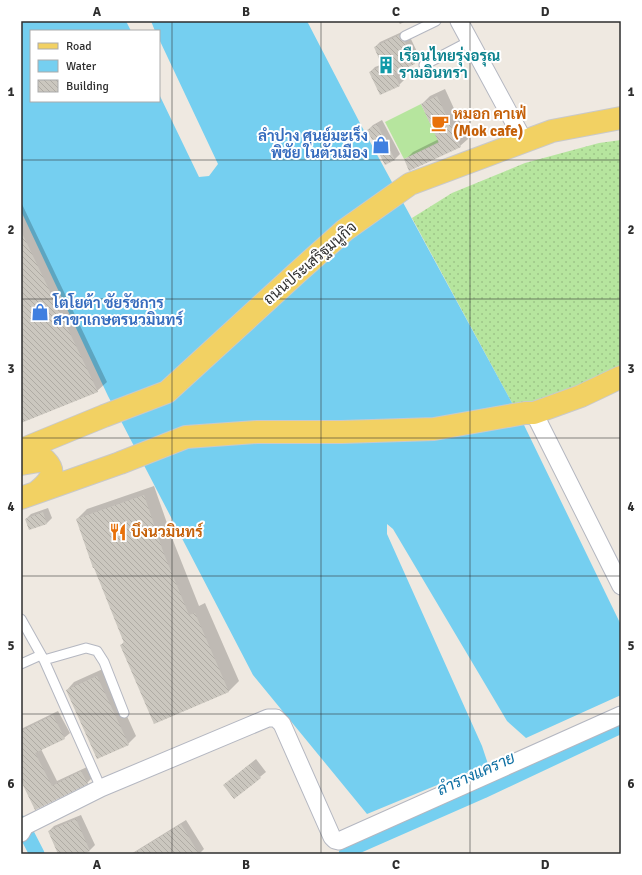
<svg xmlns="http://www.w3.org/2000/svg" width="642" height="875" font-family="Signika,Sarabun,sans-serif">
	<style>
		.grass { fill: url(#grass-dots) }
		.garden { fill: #b6e59e }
		.water { fill: #75cff0 }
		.shadow { fill: #0003 }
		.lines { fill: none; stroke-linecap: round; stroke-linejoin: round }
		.canal { stroke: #75cff0; stroke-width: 15 }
		.building { fill: url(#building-back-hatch) }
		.service-casing { stroke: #b4b7c1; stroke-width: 11 }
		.minor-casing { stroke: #b4b7c1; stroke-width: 19 }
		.primary-casing { stroke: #c9c9c9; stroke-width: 24 }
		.service { stroke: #fff; stroke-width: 9 }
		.minor { stroke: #fff; stroke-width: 17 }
		.primary { stroke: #f2d163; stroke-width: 22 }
		.grid { fill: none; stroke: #2e2e2e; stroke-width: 1; stroke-opacity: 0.55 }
		.labels { text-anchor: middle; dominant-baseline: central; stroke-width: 4; stroke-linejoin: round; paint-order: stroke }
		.culture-label { font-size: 15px; font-weight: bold; fill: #0d838f; stroke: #fff; text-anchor: start }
		.food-label { font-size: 15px; font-weight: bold; fill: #c56008; stroke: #fff; text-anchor: start }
		.shop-label { font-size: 15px; font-weight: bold; fill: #366cbe; stroke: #fff; text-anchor: end }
		.street-label { font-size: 15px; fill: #2e2e2e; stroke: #fff }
		.water-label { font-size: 16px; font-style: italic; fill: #0d6fa3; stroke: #fff }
		.neatline { fill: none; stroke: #2e2e2e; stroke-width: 1.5 }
		.grid-label { font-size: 13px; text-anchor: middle; font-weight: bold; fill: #2e2e2e }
	</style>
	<defs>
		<pattern id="grass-dots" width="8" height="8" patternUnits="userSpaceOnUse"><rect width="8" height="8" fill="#b6e59e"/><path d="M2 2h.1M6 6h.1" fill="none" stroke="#9dc588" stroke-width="1.8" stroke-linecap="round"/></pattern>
		<pattern id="building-back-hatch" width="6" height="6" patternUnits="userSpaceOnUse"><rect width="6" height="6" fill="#cbc7bf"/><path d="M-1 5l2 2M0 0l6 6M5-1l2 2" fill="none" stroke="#afaba4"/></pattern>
	</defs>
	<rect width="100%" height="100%" fill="#efe9e1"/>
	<!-- grass -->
	<path class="grass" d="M621,140V389L524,425L412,218L452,193L525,163L599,143Z"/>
	<!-- garden -->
	<path class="garden" d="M421,104L439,142L404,159L385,122Z"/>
	<!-- water -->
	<path class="water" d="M21,21H126L131,31H31V101H159V94L199,177L209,176L218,164L159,39V31H155L151,21H307L362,127L524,425L621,625V695L526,738L507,721L393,529L387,524V534L482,746L488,764L367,814L253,675L108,396L21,211Z"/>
	<!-- shadow -->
	<path class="shadow" d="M398,21H406L400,24Z
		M404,31L405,34L410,37L420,58L415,63L399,70L404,80L399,85L370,72L375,67L383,64L375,47L380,42Z
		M445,89L468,139L460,146L405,160L413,152L439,139L422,104L430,96Z
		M382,120L400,154L395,159L385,164L368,130L373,125Z
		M21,202L107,382L97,391L21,422Z
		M154,486L174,543L199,606L205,603L239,681L229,691L155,723L121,645L125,641L77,519L87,509Z
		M48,508L52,518L47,523L26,519L31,514Z
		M105,668L136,736L128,744L67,690L74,682Z
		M58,711L70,733L64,738L41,749L57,781L87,767L92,778L87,783L36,808L21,779V729Z
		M256,759L266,772L234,798L224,785Z
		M81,815L95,845L90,850L81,854H59L49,831L54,826Z
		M186,820L204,849L199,854H131Z"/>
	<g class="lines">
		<!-- canal -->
		<path class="canal" d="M21,823L37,854
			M346,854L351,849L483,791L621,726"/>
	</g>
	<!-- building -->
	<path class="building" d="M399,35L400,39L405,42L415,64L394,73L400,86L380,95L369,72L382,66L374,47Z
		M437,96L461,147L409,171L404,159L439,143L421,104Z
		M377,124L395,160L385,165L367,130Z
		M21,231L98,392L21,423Z
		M144,495L164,554L189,615L195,613L229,692L154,724L120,645L124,643L94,568H93L76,519Z
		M43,512L47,524L29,530L25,519Z
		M97,676L129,745L97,759L66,690Z
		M53,715L65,739L35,753L52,786L81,771L88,784L35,810L21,781V731Z
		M250,764L261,778L234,799L223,785Z
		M76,819L90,851L84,854H58L48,831Z
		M181,824L199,854H132Z"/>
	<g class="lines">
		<!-- service casing -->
		<g class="service-casing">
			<path id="service" d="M405,36L436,21
				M424,65L470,41
				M21,619L44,660L101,788
				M44,660L86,648L97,651L104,662L124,713
				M21,664L41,655"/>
		</g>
		<!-- minor casing -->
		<g class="minor-casing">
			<path id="minor" d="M459,21L524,141
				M534,413L621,586
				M21,833L25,826L101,788L268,718H276L282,724L332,837L335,840L339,841L621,715"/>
		</g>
		<!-- primary casing -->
		<g class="primary-casing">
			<path id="primary" d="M21,450L104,416L167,392L298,272L345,230L410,184L552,131L621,118
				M21,464L45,460C58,473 49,482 37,492
				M21,498L120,463L186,437L257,432H342L434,429L525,413H534L581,396L621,377"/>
		</g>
		<!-- service -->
		<use href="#service" class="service"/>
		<!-- minor -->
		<use href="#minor" class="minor"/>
		<!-- primary -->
		<use href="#primary" class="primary"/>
	</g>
	<!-- grid -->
	<path class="grid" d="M172,21V854M321,21V854M470,21V854M21,160H621M21,299H621M21,438H621M21,576H621M21,714H621"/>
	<!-- icons -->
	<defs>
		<g id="building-bare" transform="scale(1.38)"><path d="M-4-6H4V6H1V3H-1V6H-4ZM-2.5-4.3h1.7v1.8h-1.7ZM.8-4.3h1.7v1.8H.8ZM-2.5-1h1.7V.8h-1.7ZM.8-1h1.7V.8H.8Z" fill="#0f9aa8" stroke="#fff" stroke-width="2.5" paint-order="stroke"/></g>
		<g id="cafe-bare" transform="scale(1.38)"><path d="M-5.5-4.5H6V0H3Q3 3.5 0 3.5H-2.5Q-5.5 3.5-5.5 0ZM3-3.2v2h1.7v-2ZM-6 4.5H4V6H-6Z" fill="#e8710a" stroke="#fff" stroke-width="2.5" paint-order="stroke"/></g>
		<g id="shop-bare" transform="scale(1.38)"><path d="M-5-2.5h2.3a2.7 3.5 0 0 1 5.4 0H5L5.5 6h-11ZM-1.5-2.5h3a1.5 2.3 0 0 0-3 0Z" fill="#3f7fe0" stroke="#fff" stroke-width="2.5" paint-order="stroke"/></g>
		<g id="restaurant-bare" transform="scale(1.38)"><path d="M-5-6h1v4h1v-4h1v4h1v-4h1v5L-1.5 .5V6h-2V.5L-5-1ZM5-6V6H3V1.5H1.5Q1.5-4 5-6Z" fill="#e8710a" stroke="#fff" stroke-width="2.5" paint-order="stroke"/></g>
	</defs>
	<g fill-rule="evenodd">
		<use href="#building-bare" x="386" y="65"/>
		<use href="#cafe-bare" x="440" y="123"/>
		<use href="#shop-bare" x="381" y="145"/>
		<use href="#shop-bare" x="40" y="312"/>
		<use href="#restaurant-bare" x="118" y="532"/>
	</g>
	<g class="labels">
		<!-- culture labels -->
		<g class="culture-label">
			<text x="399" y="56">เรือนไทยรุ่งอรุณ<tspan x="399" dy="17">รามอินทรา</tspan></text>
		</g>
		<!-- food labels -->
		<g class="food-label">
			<text x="453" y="114">หมอก คาเฟ่<tspan x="453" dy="17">(Mok cafe)</tspan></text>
			<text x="131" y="532">บึงนวมินทร์</text>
		</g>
		<!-- shop labels -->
		<g class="shop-label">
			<text x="368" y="136">ลำปาง ศูนย์มะเร็ง<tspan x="368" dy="17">พิชัย ในตัวเมือง</tspan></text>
			<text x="53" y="303" text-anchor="start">โตโยต้า ชัยรัชการ<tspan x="53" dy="17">สาขาเกษตรนวมินทร์</tspan></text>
		</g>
		<!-- street labels -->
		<g class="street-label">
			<text transform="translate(310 263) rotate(-41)">ถนนประเสริฐมนูกิจ</text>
		</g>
		<!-- water labels -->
		<g class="water-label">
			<text transform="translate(476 774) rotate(-24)">ลำรางแคราย</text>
		</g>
	</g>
	<!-- border -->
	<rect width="642" height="875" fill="none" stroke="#ffffff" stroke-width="44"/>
	<!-- legend -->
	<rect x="30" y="30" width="130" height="72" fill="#ffffff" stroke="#ababab"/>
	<rect x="38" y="43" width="20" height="6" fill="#f2d163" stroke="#ababab"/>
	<text x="66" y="50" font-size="12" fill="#2e2e2e">Road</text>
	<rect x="38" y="60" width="20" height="12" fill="#75cff0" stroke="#ababab"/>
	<text x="66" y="70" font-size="12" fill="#2e2e2e">Water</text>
	<rect x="38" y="80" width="20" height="12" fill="url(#building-back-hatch)" stroke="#ababab"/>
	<text x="66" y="90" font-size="12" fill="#2e2e2e">Building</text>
	<rect x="22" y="22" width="598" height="831" class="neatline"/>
	<g class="grid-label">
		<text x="97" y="16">A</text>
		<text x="246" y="16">B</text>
		<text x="396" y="16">C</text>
		<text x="545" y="16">D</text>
		<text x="11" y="96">1</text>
		<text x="631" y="96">1</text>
		<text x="11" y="234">2</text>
		<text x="631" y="234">2</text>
		<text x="11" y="373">3</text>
		<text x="631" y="373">3</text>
		<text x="11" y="511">4</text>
		<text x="631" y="511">4</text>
		<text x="11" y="650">5</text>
		<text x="631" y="650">5</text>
		<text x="11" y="788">6</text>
		<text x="631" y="788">6</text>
		<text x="97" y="869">A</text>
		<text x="246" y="869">B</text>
		<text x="396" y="869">C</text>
		<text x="545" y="869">D</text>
	</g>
</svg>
